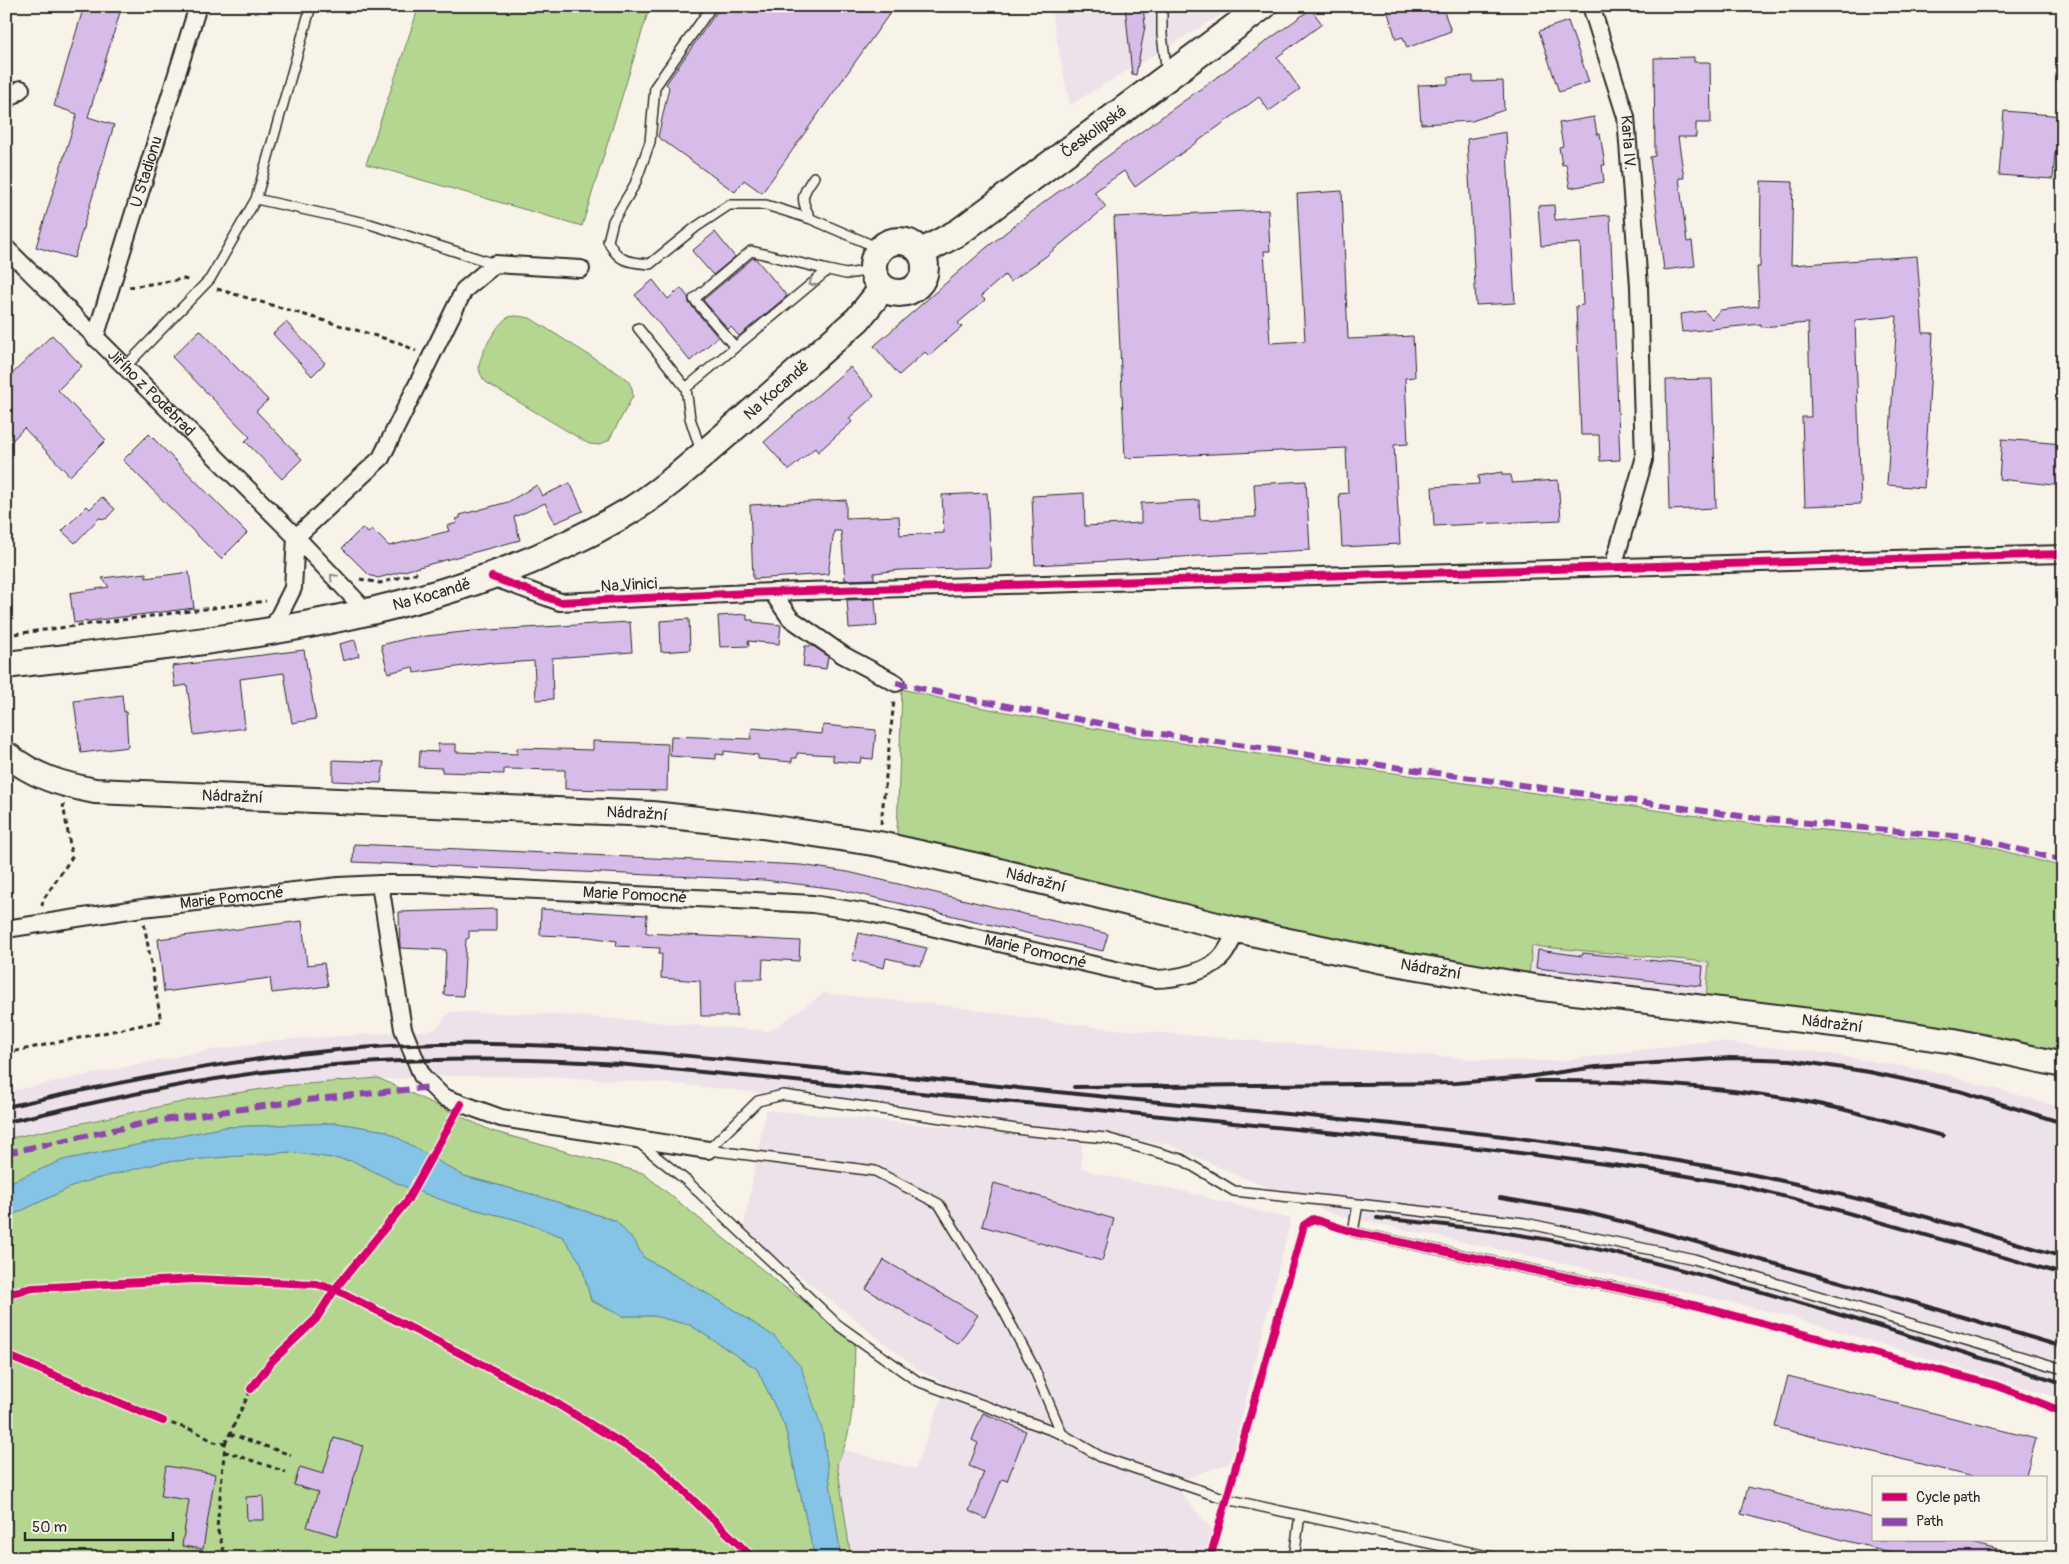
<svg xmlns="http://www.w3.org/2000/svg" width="2069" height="1564" font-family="Pangolin,sans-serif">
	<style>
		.built { fill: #ede2e9 }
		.green { fill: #b5d690; stroke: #70805e }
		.water { fill: #85c4e6; stroke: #61879b }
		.building { fill: #d7bcea; stroke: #2b2b2b }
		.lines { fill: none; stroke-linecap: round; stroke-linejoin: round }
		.lane-casing { stroke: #2b2b2b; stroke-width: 12 }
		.street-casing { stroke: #2b2b2b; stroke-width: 20 }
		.secondary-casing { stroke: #2b2b2b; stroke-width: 28 }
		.primary-casing { stroke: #2b2b2b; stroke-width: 30 }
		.path { stroke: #2b2b2b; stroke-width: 3; stroke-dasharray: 5 4; stroke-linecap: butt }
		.lane { stroke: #f7f3e8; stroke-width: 9 }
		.street { stroke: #f7f3e8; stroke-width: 16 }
		.secondary { stroke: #f7f3e8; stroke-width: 24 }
		.primary { stroke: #f7f3e8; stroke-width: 26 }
		.rail { stroke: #2b2b2b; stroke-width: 4 }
		.quiet { stroke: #8e44ad; stroke-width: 6; stroke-dasharray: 12 6; stroke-linecap: butt }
		.cycleway-casing { stroke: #f7f3e8; stroke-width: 11 }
		.cycleway { stroke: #d6006c; stroke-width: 8 }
		.oneway { stroke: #918f8a }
		.labels { text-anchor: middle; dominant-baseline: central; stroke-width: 4.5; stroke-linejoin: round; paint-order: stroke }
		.street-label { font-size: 16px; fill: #2b2b2b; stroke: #f7f3e8 }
	</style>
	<rect width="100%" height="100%" fill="#f7f3e8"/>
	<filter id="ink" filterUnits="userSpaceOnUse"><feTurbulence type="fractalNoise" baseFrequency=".02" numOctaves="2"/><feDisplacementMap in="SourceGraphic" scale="10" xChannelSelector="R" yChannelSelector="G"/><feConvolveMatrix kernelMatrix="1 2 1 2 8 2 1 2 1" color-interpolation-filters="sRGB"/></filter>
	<g filter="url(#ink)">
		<!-- built -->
		<path class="built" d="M1050,6H1236L1070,105Z
			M1531,946L1709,962L1706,997L1529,975Z
			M824,993L942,1005L1093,1027L1483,1060L1559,1061L1709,1041L1818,1052L1941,1073L2063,1108V1399L1784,1315L1549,1260L1336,1215L1239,1176L1167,1144L905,1108L675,1084L546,1076H437L283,1086L111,1116L6,1139V1092L188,1054L277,1040L435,1030L450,1012L550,1014L770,1031Z
			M766,1110L1079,1139L1082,1143L1081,1168L1102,1175L1206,1196L1207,1198L1291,1219L1230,1463L1187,1478L1181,1493L1212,1530L1204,1558H852L837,1462L845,1450L915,1469L947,1384L920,1371L743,1231Z"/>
		<!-- green -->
		<path class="green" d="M419,6H650L582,226L366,164Z
			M518,316L530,318L627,379L632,388L633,396L609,440L599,445L589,444L487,383C482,378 479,373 479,366C480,354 497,324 507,318C510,316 514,316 518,316Z
			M902,689L968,705L1146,738L1754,824L1974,843L2063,867V1054L1706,997L1709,962L1532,946L1529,975L1385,951L1240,920L897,835Z
			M378,1078L492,1131L643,1173L779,1283L855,1339C854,1376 856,1431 837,1463L851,1558H841L822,1429L775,1337L720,1301L643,1257L635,1242L616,1221L535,1195L464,1176L386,1131L337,1123L225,1127L63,1160L6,1184V1139L196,1099L283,1086Z
			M290,1152L353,1161L401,1185L453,1204L518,1220L563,1237L581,1263L591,1301L622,1316H654L690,1325L757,1369L785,1427L815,1558H6V1218L80,1183L163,1162Z"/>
		<!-- water -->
		<path class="water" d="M337,1123L386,1131L464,1176L535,1195L616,1221L635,1242L643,1257L720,1301L775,1337L801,1367L822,1429L841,1558H815L785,1427L757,1369L690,1325L654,1316H622L591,1300L581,1263L563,1237L518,1220L453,1204L401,1185L353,1161L290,1152L163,1162L80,1183L6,1218V1184L63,1160L225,1127Z"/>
		<!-- building -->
		<path class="building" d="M84,6H122L88,117L114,125L74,258L36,247L77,114L54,106Z
			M721,6H895L762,193L744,180L735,192L658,137L669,87L666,84Z
			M1125,6H1143L1145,26L1136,75L1132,74Z
			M1386,6H1442L1451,31L1407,48L1403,37L1396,39Z
			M1311,9L1322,24L1277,57L1300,89L1269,111L1259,97L1135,187L1124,171L1094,192L1106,207L1045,257L1010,282L1005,275L981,296L985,300L958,323L962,327L929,356L925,352L899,375L874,346L986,248L1047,200Z
			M1568,21L1589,82L1559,92L1539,31Z
			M1694,57V62H1710L1711,123H1696V137H1678L1684,178H1679L1687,242L1692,241L1695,266L1664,270L1650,157L1655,156L1654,58Z
			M1473,76V82L1503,81L1504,110L1472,121L1421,124L1418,85L1448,84V77Z
			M2004,111L2063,116V154L2055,153L2053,179L1999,175Z
			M1594,117L1597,134H1600L1605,165H1602L1604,182L1570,188L1566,164L1562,165L1559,147L1563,146L1559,123Z
			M1506,132L1515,303L1476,305L1467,139Z
			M1761,181L1793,182L1791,265L1917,256L1923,333H1933L1924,488L1887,485L1897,316L1855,320L1861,504L1805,506L1802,417H1811L1808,323L1761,327V324L1682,332L1680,314L1704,311L1712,319L1720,310L1759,306L1757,267H1760Z
			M1342,191L1348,339L1413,336L1415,377L1405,378L1408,444L1394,445L1400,544L1342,547L1339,494L1348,493L1346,448L1125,458L1114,217L1268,210L1270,251H1264L1270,343L1305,341L1297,194Z
			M1554,205L1555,220L1610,215L1620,460L1600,461L1599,435H1581L1576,306L1583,305L1580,243L1541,246L1538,206Z
			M715,232L735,257L713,275L692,251Z
			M753,258L756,259L787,296L739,336L731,327L728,329L703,300Z
			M653,280L668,299L681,288L688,297L689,303L718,337L690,361L635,295Z
			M286,322L325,363L312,376L273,334Z
			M200,330L268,400L256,411L302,459L282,479L245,441L250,437L172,357Z
			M52,335L82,366L58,390L106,440L70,476L24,428L6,447V380Z
			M850,367L874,396L849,418L852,422L818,452L815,448L789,470L764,442Z
			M1712,379L1716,508L1669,510L1666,380Z
			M149,434L247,533L221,559L123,460Z
			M2002,439L2063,444V486L1999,479Z
			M1502,472V475H1511L1512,483L1558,480L1561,520L1434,526L1432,487L1479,484L1478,476Z
			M1306,481L1310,550L1035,565L1032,496L1084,493L1085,526L1141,523V503L1199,500L1200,520L1256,517L1254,484Z
			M570,483L583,511L555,523L545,503L526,512L514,517L520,540L378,578L369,575L342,548L362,528L368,533L372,529L389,546L449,531L447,526L457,523L456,519L460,518V515L508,502L537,485L542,496Z
			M987,493L991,567L900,570L874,573V579L845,580L841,531H834L828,574L753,579L750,505L846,500V518L899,516L900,535L944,533L942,495Z
			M102,497L115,509L106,519L99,518L75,543L62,531L87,506L90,509Z
			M189,572L194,608L74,623L70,593L109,587L102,578L146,573V578Z
			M875,599L877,626L849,628L847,600Z
			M747,614V620H753V622L781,625L779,644L748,641L749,646L720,647L718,616Z
			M689,619L690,650L661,652L660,621Z
			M630,622L632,652L552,658L553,699L536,700L534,661L492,664V662L414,673L413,667L388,673L381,645L409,638L472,631Z
			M355,640L359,656L343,661L339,644Z
			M805,646H813L828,656L826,669L803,666Z
			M304,650L316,719L292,723L284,673L240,679L245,728L194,735L187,685L175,687L172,666Z
			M122,695L124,712H126L128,747L81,753L74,701Z
			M823,725L876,730L873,759L861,758L860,763L833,761V755L797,753V758H792V762L758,759V755L724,751V755L716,754V759L670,756L671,736L751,739L752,728L822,734Z
			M593,741L668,744L667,791L565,789V770L504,769V774L442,772V768L419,767L420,751L438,752V744H456V752L517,754V748L593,750Z
			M333,760L384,762L381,783L333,781Z
			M354,844L801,865L848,872L1108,934L1103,951L838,889L764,880L353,862Z
			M496,909V931H469V938L466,939L463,996L444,995L446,950L400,948L399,912Z
			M541,909L647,915L646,933L800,941L799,961L763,959L762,979H736L737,1016H701L700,981L661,978L662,954H659L660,948L616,946L617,941L588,937L540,935Z
			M302,921L307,965L324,963L328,986L272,993L270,978L164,992L158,939Z
			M859,933L927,948L921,966L886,958L884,968L852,960Z
			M1538,950L1582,956L1583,953L1703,966L1701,986L1536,968Z
			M994,1183L1114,1219L1102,1261L982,1226Z
			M884,1260L978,1315L958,1344L866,1289Z
			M1788,1376L2036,1439L2025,1478H1976L1775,1427Z
			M983,1413L1026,1431L1007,1481L1002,1479L986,1519L969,1511L984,1472L969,1466L978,1443L972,1440Z
			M334,1438L363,1446L337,1536L307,1527L318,1492L294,1485L300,1467L323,1474Z
			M166,1466L215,1474L203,1549L182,1546L189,1500L161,1496Z
			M1748,1487L1873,1518V1540H1959L2006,1552L2005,1558H1914L1741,1514Z
			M263,1496L264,1520H247L246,1497Z"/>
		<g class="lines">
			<!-- lane casing -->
			<g class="lane-casing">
				<path id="lane" d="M712,6L655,87L650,142L635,184L613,221L608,241C618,262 628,262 650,264L696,227L729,205H766L811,219L881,249
					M1162,6V35L1167,74
					M256,199L370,224L495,264
					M811,219C800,200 801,195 814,177
					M638,328L686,388L690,418L701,451
					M735,347L694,299L751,251L828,270
					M124,368L210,279L256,199L311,6
					M686,388L828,270L846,274L873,270
					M638,1142L688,1182L838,1325L917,1381L1062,1434
					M708,1150L875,1171L939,1204L998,1300L1034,1368L1062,1434L1101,1457L1226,1499L1497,1558
					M708,1150L758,1101L783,1095L1031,1131L1106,1138L1181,1159L1234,1191L1358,1204
					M1675,1300L1353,1232L1358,1204L1525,1223L1694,1259L2063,1369
					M1294,1558L1300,1515"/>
			</g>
			<!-- street casing -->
			<g class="street-casing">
				<g id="street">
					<path id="s1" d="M1591,6L1626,117L1639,286L1644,460L1613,567"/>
					<path d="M6,101L21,89"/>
					<path id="s2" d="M6,248L296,537L367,612"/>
					<path id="s3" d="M95,338L198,6"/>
					<path d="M296,537L381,458L464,290L495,264L581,269"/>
					<path d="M492,577L560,602L772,592L2063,554"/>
					<path d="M772,592L790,618L843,655L896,683"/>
					<path d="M271,632L293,588L296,537"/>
					<path d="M380,884L403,1029L422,1076L443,1097L501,1118L708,1150"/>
					<path id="s4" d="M6,929L142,908L339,886L380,884H418L813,904L875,914L1154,979C1175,979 1211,972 1224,954C1229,947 1233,938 1237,930"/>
				</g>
			</g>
			<!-- secondary casing -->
			<g class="secondary-casing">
				<g id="secondary">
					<path id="s5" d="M6,754C35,777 60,784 95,791L652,814L762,826L879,844L991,869L1237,930L1383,961L1534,987L1858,1027L1954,1041L2063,1065"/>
				</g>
			</g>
			<!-- primary casing -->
			<g class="primary-casing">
				<g id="primary">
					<circle cx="899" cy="267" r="26"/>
					<path id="s6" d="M922,252L959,232L1263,6"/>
					<path id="s7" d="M6,665C215,640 435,624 621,516C663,492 700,457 737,425C777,390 818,354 858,319L882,289"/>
				</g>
			</g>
			<!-- path -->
			<path class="path" d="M129,287L184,279L190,281
				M217,289L400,343L416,351
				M360,579L380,583L420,572
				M6,635L266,601
				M881,824L894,700
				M42,906L43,900L72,857L63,804
				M6,1053L161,1021L144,923
				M163,1421L195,1431L214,1442L225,1444L217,1528L226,1558
				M230,1434L291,1455
				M225,1444L251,1389
				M224,1451L286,1472"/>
			<!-- lane -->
			<use href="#lane" class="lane"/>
			<!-- street -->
			<use href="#street" class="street"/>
			<!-- secondary -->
			<use href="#secondary" class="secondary"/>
			<!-- primary -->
			<use href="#primary" class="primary"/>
			<!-- rail -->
			<path class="rail" d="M1536,1081C1629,1080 1722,1086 1813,1103C1857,1111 1900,1125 1943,1136
				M1074,1087L1456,1083L1526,1077L1596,1067L1730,1058L1791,1060L1869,1072L1959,1091L2063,1123
				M6,1107C149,1075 293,1047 440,1044C551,1042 663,1053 774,1064C888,1075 1003,1086 1117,1098C1321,1118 1527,1132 1729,1170C1842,1191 1953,1224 2063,1257
				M6,1122C97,1102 189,1080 281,1070C393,1057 506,1057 618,1064L1358,1135L1504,1151L1652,1170L1734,1184L1834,1209L2063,1274
				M1500,1198L1584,1212L1628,1223L1923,1305L2063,1347
				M1377,1218C1462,1226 1545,1236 1627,1256C1774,1292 1918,1339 2063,1383"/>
			<!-- quiet -->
			<path class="quiet" d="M896,683L969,699L1147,732L1754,818L1975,838L2063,861
				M6,1153L155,1121L307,1100L432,1087"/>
			<!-- cycleway casing -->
			<g class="cycleway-casing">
				<path id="cycleway" d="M492,577L560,602L772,592L2063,554
					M6,1294L33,1288L194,1279L316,1284L335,1289L551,1400L657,1465L753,1558
					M6,1355L163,1421
					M251,1389L272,1361L316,1319L335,1289L407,1201L461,1104
					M1210,1558L1304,1225L1313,1219L1353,1232L1675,1300L1998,1386L2063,1412"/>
			</g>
			<!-- cycleway -->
			<use href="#cycleway" class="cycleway"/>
		</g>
		<!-- one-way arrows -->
		<defs><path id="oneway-chevron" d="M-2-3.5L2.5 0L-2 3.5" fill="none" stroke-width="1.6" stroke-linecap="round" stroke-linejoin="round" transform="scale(1.25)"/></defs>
		<g class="oneway">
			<use href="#oneway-chevron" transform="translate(812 283) rotate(140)"/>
			<use href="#oneway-chevron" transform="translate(333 577) rotate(-133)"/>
		</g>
	</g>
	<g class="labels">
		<!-- street labels -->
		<g class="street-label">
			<text stroke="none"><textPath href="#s6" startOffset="210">Českolipská</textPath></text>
			<text stroke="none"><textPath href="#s1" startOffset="142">Karla IV.</textPath></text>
			<text stroke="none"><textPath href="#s3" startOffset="174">U Stadionu</textPath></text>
			<text stroke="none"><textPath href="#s7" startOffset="838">Na Kocandě</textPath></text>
			<text stroke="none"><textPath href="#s2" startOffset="205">Jiřího z Poděbrad</textPath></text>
			<text transform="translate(629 585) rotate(-3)">Na Vinici</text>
			<text stroke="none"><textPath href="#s7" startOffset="432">Na Kocandě</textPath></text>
			<text stroke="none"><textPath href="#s5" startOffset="235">Nádražní</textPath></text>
			<text stroke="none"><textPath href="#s5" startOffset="640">Nádražní</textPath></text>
			<text stroke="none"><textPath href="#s5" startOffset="1045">Nádražní</textPath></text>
			<text stroke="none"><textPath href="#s4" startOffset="632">Marie Pomocné</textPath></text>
			<text stroke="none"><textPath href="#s4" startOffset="228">Marie Pomocné</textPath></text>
			<text stroke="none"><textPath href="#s4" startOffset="1038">Marie Pomocné</textPath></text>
			<text stroke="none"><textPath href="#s5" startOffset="1450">Nádražní</textPath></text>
			<text stroke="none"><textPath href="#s5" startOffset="1855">Nádražní</textPath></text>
		</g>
	</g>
	<!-- margin -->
	<rect width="2069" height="1564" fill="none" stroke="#f7f3e8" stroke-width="25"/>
	<rect x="12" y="12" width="2044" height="1539" fill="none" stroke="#2b2b2b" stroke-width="2" filter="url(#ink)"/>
	<!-- legend -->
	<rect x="1872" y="1476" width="175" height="65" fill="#f7f3e8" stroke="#a5a39c"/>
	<rect x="1882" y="1493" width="25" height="8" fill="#d6006c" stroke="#a5a39c"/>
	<text x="1916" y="1502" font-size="15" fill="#2b2b2b">Cycle path</text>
	<rect x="1882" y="1518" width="25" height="8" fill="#8e44ad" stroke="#a5a39c"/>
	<text x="1916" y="1526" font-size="15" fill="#2b2b2b">Path</text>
	<!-- scale -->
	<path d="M25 1532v8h148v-8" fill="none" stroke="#2b2b2b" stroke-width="2.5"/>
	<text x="32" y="1532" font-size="15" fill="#2b2b2b" stroke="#f7f3e8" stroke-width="4" paint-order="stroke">50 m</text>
</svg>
